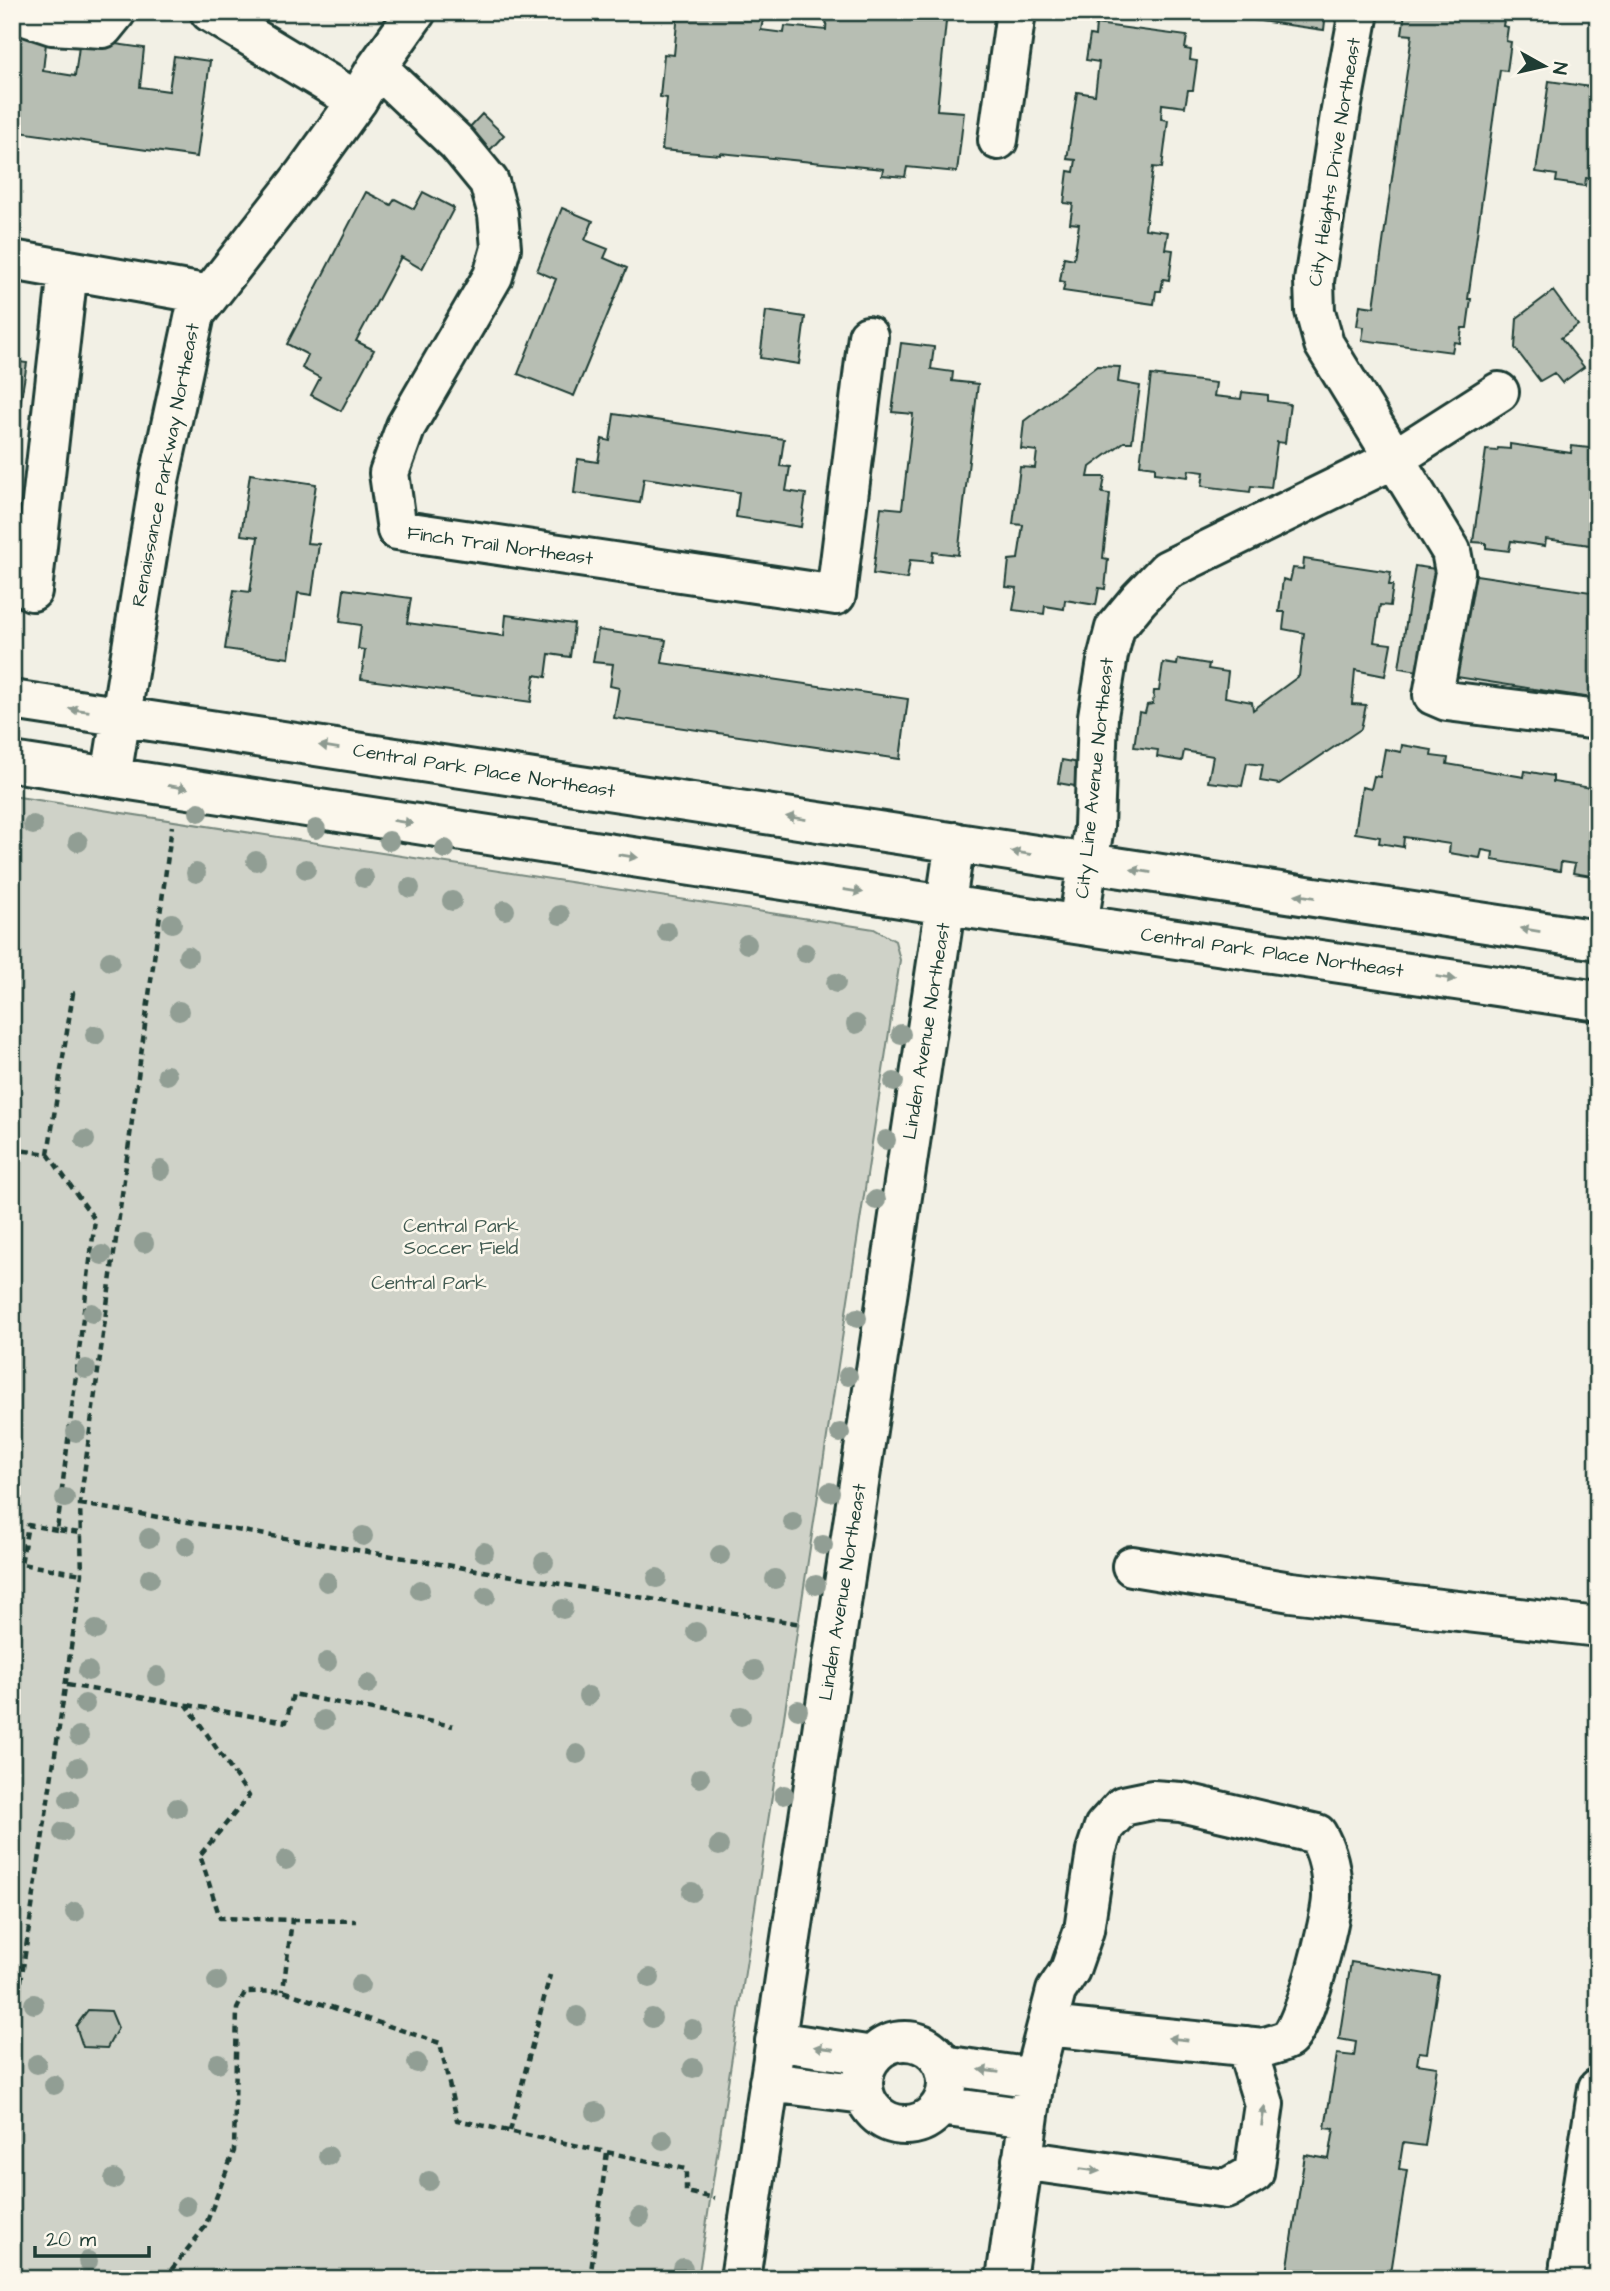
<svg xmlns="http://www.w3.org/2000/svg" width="1610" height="2291" font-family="'Architects Daughter',sans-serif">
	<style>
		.green { fill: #cfd2c8; stroke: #77887e; stroke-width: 2 }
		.building { fill: #b7beb3; stroke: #1f3d34; stroke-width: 2 }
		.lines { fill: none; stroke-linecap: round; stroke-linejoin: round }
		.minor-casing { stroke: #1f3d34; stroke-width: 44 }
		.major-casing { stroke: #1f3d34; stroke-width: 44 }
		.path { stroke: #1f3d34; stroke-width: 4.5; stroke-dasharray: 7 5; stroke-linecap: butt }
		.minor { stroke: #fbf7ec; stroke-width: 38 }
		.major { stroke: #fbf7ec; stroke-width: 38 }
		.tree { fill: #919e94 }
		.oneway { fill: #8d9a90 }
		.labels { text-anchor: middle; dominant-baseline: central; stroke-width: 5; stroke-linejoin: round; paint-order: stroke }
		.street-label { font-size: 19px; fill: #1f3d34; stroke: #fbf7ec }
		.park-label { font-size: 19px; fill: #425b52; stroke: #fbf7ec }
	</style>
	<rect width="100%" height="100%" fill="#f2f0e5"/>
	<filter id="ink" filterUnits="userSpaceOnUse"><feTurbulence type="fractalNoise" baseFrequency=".0143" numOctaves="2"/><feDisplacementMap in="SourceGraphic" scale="14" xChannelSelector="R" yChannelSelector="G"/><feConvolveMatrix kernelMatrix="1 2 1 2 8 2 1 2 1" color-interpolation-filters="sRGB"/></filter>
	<g filter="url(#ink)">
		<!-- green -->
		<path class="green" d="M12,796L874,929L895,941L900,960L698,2279H12Z"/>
		<!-- building -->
		<path class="building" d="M678,12H740V17L763,20L761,30L784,33L785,26L826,30L827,12H947L937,110L964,112L957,172L907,167L905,177L882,175L883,169L720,153V155L662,150L667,98L660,97L664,54L674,55Z
			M1195,12H1326L1324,30Z
			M1405,12L1505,14L1503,26L1508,27L1506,41L1511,42L1507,71L1500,70L1468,299H1471L1467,328H1462L1460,343L1454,342L1452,352L1362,340L1364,327L1357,326L1360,305L1374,307L1412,35L1402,34Z
			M1096,24L1187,36L1185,49L1191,50L1190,60L1197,61L1193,90H1188L1185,107L1162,104L1161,119L1168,120L1162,168L1153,167L1145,229L1168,232L1165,249L1173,250L1169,280L1163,279L1161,291H1156L1154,304L1063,291L1065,282L1060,281L1064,257L1074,259L1079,224L1070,223L1073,204L1064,203L1068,171L1074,172L1076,160L1067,159L1077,92L1095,95L1099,62L1086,60L1090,35L1095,36Z
			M13,29L47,34L43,71L75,76L80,39L144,48L140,87L169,91L174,56L210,61L197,157L12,131Z
			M1549,81L1598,88V179L1586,178L1585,186L1556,182L1557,175L1536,172Z
			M482,114L504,135L490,150L468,129Z
			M366,192L391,205L395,199L414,209L423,192L454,208L422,269L401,257L356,341L374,350L341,411L311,395L320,378L302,368L308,355L287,344Z
			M562,208L593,221L585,240L608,249L604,258L627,268L574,396L518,374L556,279L537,271Z
			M1553,291L1578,325L1561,338L1584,367L1562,383L1554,373L1540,381L1515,348L1517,318Z
			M766,311L805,317L799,364L760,358Z
			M901,343L934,347L931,369L953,372L952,381L978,384L958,555L933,552L932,562L910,560L907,579L873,574L881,507L902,509L913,414L892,412Z
			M12,361L27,363L18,417H15L13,433Z
			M1097,366L1120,367L1118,382L1140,386L1132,442H1124L1090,467L1088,477H1105L1102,493L1110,494L1103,558L1108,559L1105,589L1099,588L1096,605L1065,600L1064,609L1045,606L1044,614L1013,610L1017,588L1006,587L1009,560L1018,559L1023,525L1013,524L1020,467L1035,468L1037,451L1021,449L1024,421Z
			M1151,375L1216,383L1214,396L1241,399L1242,392L1268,395V401L1290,404L1285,443L1277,442L1271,488L1251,486L1250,492L1202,486L1204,472L1189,470L1188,477L1155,473V467L1140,465Z
			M614,414L784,439L780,466L790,467L786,491L806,494L801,527L736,517L739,492L644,478L640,503L574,493L578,459L598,462L602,439L610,441Z
			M1510,444L1571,453L1572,446L1598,449V546L1546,539L1545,546L1511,541L1509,551L1486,548V543L1473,542L1486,450L1497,451L1498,448L1510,449Z
			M250,474L316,484L307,543L319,544L312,595L298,593L289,658L225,649L234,590L250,592L258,537L241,535Z
			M1304,559L1391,572L1389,585H1393L1390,606L1380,605L1374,642L1391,644L1385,676L1355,670L1352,704L1366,705L1361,729L1279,784L1260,781L1263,765L1247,763L1242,786L1208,782L1213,756L1184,751L1182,761L1157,757L1158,750L1134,747L1139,712L1145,713L1147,705L1153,704L1154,691H1159L1163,663L1177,665L1178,659L1209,664L1208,669L1228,672L1225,697L1252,702L1253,710L1299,676L1304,633L1283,629L1285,612H1279L1283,579L1290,581L1293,568L1303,569Z
			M1415,566L1598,593V699L1399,668Z
			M344,589L411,598L407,623L504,636L506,615L574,624L570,657L549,654L546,677L535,675L531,702L361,679L365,650L358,649L361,625L340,622Z
			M598,630L666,640L662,663L908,699L900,759L614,718L619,688L610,686L613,664L593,662Z
			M1402,745L1432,750L1431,756L1448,758L1447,764L1524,777L1525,771L1553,776V782L1598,789V877L1573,873L1575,864L1561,862L1560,871L1492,860L1493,852L1482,850L1480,858L1449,853L1450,844L1404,837L1403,847L1379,843L1380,837L1355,833L1362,787L1371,789L1374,776L1380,777L1385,749L1401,752Z
			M1062,760L1079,763L1075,786L1058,783Z
			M1351,1962L1439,1976L1427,2053L1419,2052L1417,2064L1437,2067L1425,2146L1403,2143L1399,2169L1407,2170L1390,2279H1286L1305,2155L1329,2159L1334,2129L1325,2128L1337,2054L1354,2056L1356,2042L1339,2039Z
			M88,2010L111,2011L118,2028L107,2048L83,2047L76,2026Z"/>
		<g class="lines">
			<!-- minor casing -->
			<g class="minor-casing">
				<path id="minor" d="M13,12L52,25L103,28L116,12
					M210,12L357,101
					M1359,12L1341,109L1314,281L1315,311L1324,344L1451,551L1455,572L1433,695L1447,701L1598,720
					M377,67L457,143L489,182L498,214L501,248L493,276L406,426L389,473L397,530L836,595L868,336
					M998,140L1016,12
					M12,260L210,295
					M32,591L68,270
					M12,700L1598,940
					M12,762L946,905L1598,1001
					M111,777L160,476L195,314L303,176L357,101L377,67L416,12
					M1078,924L1094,827L1098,716L1108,655L1115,628L1139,599L1167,570L1394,459L1499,392
					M1132,1566L1291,1592L1598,1627
					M863 2083a42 42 0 1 1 84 0a42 42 0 1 1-84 0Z
					M775,2041L873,2056
					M943,2065L1034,2078
					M769,2082L864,2094
					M940,2106L1028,2118
					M1022,2160L1226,2189L1254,2173L1264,2104L1246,2046
					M1570,2265L1598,2269
					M740,2279L955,842
					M1006,2279L1035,2072L1056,1991L1070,1970L1084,1930L1096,1851L1104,1827L1123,1806L1152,1800L1181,1802L1317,1834C1328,1852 1332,1874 1332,1896C1332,1917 1304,2029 1288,2039C1282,2043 1270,2045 1263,2048L1047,2026"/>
			</g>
			<!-- major casing -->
			<g class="major-casing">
				<path id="major" d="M1568,2279L1598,2088"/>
			</g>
			<!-- path -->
			<path class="path" d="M12,1149L48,1154L95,1220L57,1530L81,1533
				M48,1154L73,993L69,992
				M80,1504L801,1624
				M57,1530L28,1525L21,1564L82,1574
				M67,1685L187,1705L249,1796L200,1855L220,1918L292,1920L283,1991
				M188,1705L286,1722L293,1694L453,1726
				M292,1920L356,1921
				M12,2041L82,1574L80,1504L172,826
				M510,2131L550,1975
				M164,2279L205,2227L234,2151L237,2009L245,1992L283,1991L440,2043L457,2120L686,2169V2192L715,2198
				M590,2279L607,2152"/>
			<!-- minor -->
			<use href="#minor" class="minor"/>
			<!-- major -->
			<use href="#major" class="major"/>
		</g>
		<!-- trees -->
		<g class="tree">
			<circle cx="199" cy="812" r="10"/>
			<circle cx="33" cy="825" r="10"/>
			<circle cx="316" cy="829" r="10"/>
			<circle cx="389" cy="841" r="10"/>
			<circle cx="78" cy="842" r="10"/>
			<circle cx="445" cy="849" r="10"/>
			<circle cx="256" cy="861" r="10"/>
			<circle cx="306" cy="869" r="10"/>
			<circle cx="196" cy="873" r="10"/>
			<circle cx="364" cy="878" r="10"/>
			<circle cx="410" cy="888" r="10"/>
			<circle cx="452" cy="901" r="10"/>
			<circle cx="505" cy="910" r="10"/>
			<circle cx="560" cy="915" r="10"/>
			<circle cx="172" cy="923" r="10"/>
			<circle cx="667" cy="932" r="10"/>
			<circle cx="747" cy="944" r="10"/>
			<circle cx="805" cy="953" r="10"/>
			<circle cx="188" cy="956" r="10"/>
			<circle cx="110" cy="961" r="10"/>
			<circle cx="836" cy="983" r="10"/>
			<circle cx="179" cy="1011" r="10"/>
			<circle cx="856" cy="1024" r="10"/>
			<circle cx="901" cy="1034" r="10"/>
			<circle cx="95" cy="1035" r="10"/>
			<circle cx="167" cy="1075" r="10"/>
			<circle cx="894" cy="1082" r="10"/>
			<circle cx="85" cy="1140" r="10"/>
			<circle cx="886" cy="1140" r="10"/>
			<circle cx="161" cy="1170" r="10"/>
			<circle cx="876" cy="1200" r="10"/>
			<circle cx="144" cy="1243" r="10"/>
			<circle cx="102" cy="1255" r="10"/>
			<circle cx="92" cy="1313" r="10"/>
			<circle cx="857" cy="1318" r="10"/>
			<circle cx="86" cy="1369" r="10"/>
			<circle cx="848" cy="1376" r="10"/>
			<circle cx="76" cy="1432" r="10"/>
			<circle cx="840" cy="1433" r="10"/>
			<circle cx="830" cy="1492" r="10"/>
			<circle cx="65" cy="1498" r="10"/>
			<circle cx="793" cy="1522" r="10"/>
			<circle cx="363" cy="1536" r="10"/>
			<circle cx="149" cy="1538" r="10"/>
			<circle cx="823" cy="1545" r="10"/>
			<circle cx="186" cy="1546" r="10"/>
			<circle cx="484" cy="1552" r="10"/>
			<circle cx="720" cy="1555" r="10"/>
			<circle cx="544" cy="1562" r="10"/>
			<circle cx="150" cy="1578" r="10"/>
			<circle cx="657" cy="1578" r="10"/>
			<circle cx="775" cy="1579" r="10"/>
			<circle cx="327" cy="1582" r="10"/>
			<circle cx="816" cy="1585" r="10"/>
			<circle cx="420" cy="1590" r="10"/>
			<circle cx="486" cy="1596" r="10"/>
			<circle cx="563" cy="1609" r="10"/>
			<circle cx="96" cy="1630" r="10"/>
			<circle cx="696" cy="1632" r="10"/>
			<circle cx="327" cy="1662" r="10"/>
			<circle cx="754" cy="1670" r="10"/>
			<circle cx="88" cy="1671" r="10"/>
			<circle cx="157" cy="1676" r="10"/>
			<circle cx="368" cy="1684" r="10"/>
			<circle cx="588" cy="1696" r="10"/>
			<circle cx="85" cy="1704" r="10"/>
			<circle cx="798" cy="1710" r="10"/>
			<circle cx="741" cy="1716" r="10"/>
			<circle cx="324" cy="1720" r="10"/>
			<circle cx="79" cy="1736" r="10"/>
			<circle cx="577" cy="1754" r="10"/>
			<circle cx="78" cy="1767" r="10"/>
			<circle cx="700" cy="1778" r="10"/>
			<circle cx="784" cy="1795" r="10"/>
			<circle cx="69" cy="1799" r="10"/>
			<circle cx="177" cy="1808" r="10"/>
			<circle cx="63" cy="1832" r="10"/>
			<circle cx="719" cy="1846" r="10"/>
			<circle cx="286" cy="1860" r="10"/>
			<circle cx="692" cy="1892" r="10"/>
			<circle cx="75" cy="1912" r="10"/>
			<circle cx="650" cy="1978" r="10"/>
			<circle cx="217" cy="1981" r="10"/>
			<circle cx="360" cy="1985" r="10"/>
			<circle cx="34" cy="2004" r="10"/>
			<circle cx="577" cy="2016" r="10"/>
			<circle cx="652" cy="2018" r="10"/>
			<circle cx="692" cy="2029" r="10"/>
			<circle cx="218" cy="2063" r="10"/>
			<circle cx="417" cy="2063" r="10"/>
			<circle cx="37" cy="2064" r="10"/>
			<circle cx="693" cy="2068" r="10"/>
			<circle cx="54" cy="2085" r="10"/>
			<circle cx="596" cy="2112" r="10"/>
			<circle cx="663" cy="2140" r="10"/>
			<circle cx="328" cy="2156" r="10"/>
			<circle cx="114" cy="2179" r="10"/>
			<circle cx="429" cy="2181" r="10"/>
			<circle cx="186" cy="2206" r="10"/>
			<circle cx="640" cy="2217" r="10"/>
			<circle cx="88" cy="2261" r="10"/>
			<circle cx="683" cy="2268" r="10"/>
		</g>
		<!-- one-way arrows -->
		<defs><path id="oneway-solid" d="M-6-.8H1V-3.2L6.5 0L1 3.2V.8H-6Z" transform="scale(1.75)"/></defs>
		<g class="oneway">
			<use href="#oneway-solid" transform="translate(79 710) rotate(-172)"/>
			<use href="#oneway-solid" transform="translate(329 747) rotate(-171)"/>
			<use href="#oneway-solid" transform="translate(178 787) rotate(9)"/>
			<use href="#oneway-solid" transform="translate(796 818) rotate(-171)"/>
			<use href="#oneway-solid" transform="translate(403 822) rotate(9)"/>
			<use href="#oneway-solid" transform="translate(1021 853) rotate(-171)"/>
			<use href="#oneway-solid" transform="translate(628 856) rotate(9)"/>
			<use href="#oneway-solid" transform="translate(1141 871) rotate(-171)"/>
			<use href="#oneway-solid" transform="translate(853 891) rotate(9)"/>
			<use href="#oneway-solid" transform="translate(1305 896) rotate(-171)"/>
			<use href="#oneway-solid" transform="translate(1530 930) rotate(-171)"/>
			<use href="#oneway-solid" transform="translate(1446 978) rotate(9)"/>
			<use href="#oneway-solid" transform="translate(1178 2039) rotate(-174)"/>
			<use href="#oneway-solid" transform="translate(824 2048) rotate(-172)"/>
			<use href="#oneway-solid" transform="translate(989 2071) rotate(-172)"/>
			<use href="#oneway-solid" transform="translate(1263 2116) rotate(-82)"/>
			<use href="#oneway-solid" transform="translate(1090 2170) rotate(8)"/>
		</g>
	</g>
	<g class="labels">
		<!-- street labels -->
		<g class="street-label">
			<text transform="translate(1335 162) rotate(-81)">City Heights Drive Northeast</text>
			<text transform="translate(166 465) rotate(-79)">Renaissance Parkway Northeast</text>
			<text transform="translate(500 546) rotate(8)">Finch Trail Northeast</text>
			<text transform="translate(484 771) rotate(9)">Central Park Place Northeast</text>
			<text transform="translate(1095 778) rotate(-84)">City Line Avenue Northeast</text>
			<text transform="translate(1272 953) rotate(8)">Central Park Place Northeast</text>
			<text transform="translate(927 1031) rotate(-81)">Linden Avenue Northeast</text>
			<text transform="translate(843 1592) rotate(-81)">Linden Avenue Northeast</text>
		</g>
		<!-- park labels -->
		<g class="park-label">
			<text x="461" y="1226">Central Park<tspan x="461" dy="22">Soccer Field</tspan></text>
			<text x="429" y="1283">Central Park</text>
		</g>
	</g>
	<!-- margin -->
	<rect width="1610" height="2291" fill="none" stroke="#fbf7ec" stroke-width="42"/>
	<rect x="21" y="21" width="1568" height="2249" fill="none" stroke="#1f3d34" stroke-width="2.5" filter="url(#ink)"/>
	<!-- north arrow -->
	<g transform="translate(1544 66) rotate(98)" stroke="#fbf7ec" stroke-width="5" paint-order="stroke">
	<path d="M0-5L12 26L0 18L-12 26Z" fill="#1f3d34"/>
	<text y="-10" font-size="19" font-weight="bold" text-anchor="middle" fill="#1f3d34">N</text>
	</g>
	<!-- scale -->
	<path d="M35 2246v10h114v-10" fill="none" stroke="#1f3d34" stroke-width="3.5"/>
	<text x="46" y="2246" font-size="21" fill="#1f3d34" stroke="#fbf7ec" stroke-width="5" paint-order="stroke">20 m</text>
</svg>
